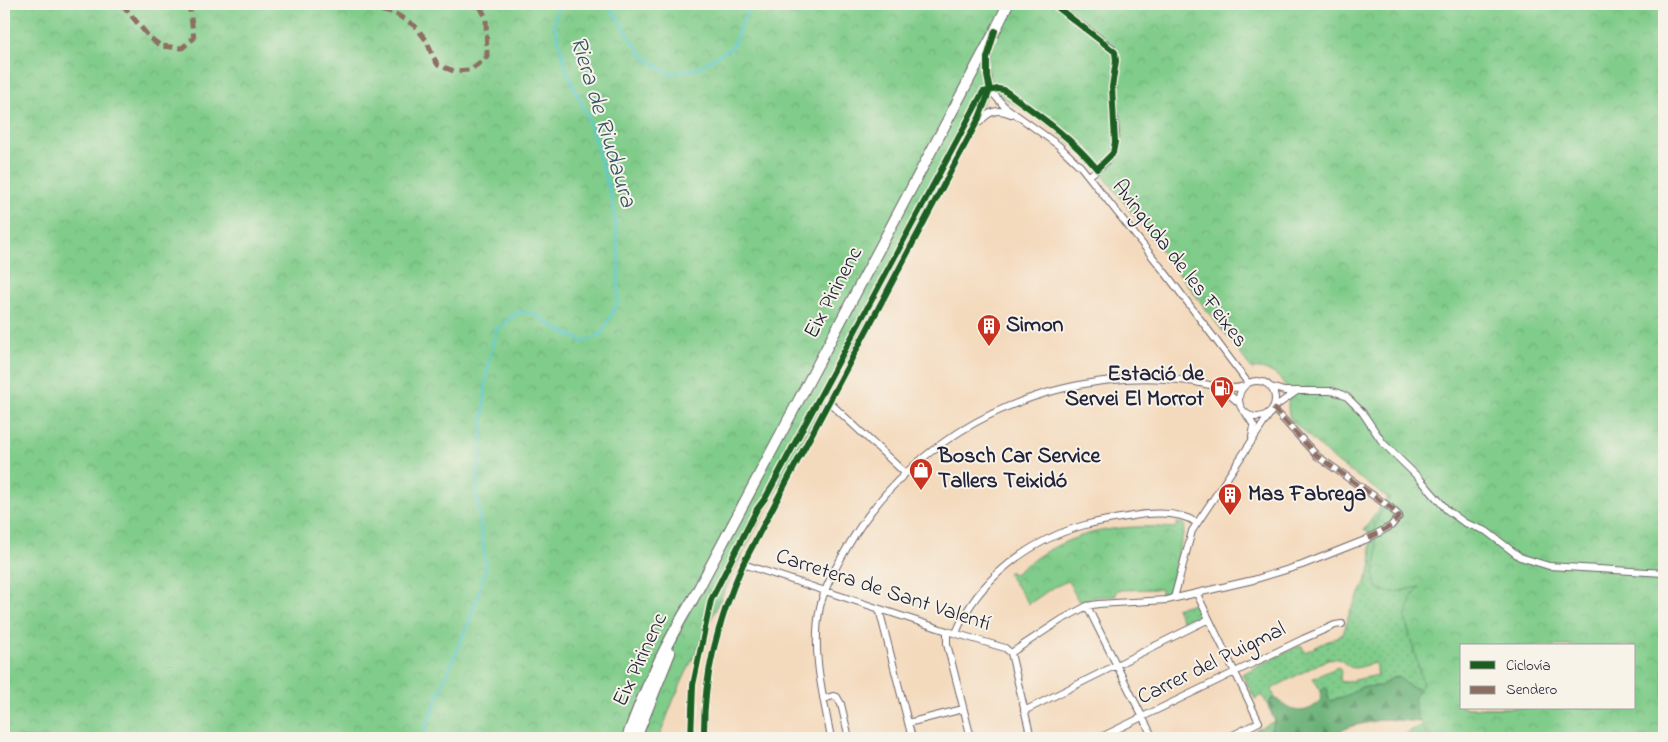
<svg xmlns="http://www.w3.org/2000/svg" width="1668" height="742" font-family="'Indie Flower',sans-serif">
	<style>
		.grass { fill: url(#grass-dots); stroke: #517762 }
		.forest { fill: url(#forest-firs); stroke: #456958 }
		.park { fill: url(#park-crowns); stroke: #517762; fill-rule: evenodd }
		.pitch { fill: #80cc8a; stroke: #517762 }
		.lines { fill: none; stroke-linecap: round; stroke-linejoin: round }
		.stream { stroke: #5dcad2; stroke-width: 2.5 }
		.minor-casing { stroke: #6c6268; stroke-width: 8 }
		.primary-casing { stroke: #6c6268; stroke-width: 12 }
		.minor { stroke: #fff; stroke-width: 6 }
		.primary { stroke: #fff; stroke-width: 10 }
		.quiet { stroke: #8d6e63; stroke-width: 5; stroke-dasharray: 10 5; stroke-linecap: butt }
		.cycleway-casing { stroke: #f7f3e8; stroke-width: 9 }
		.cycleway { stroke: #1b5e20; stroke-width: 6 }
		.labels { text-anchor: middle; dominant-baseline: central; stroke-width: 4; stroke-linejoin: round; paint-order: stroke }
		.street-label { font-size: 22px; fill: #22223b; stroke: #f7f3e8 }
		.poi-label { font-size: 22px; font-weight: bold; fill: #22223b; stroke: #f7f3e8; text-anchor: start }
		.water-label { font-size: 24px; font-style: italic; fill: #345468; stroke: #f7f3e8 }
	</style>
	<defs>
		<pattern id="grass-dots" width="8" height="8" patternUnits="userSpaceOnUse" patternTransform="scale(1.25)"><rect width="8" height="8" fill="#80cc8a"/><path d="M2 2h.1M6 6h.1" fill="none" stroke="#6eaf78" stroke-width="1.8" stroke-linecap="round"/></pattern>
		<pattern id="forest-firs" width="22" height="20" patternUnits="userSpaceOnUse" patternTransform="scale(1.25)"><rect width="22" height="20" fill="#68b076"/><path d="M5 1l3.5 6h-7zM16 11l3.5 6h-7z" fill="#558f62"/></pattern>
		<pattern id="park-crowns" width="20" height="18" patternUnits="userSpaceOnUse" patternTransform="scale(1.25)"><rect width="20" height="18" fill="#80cc8a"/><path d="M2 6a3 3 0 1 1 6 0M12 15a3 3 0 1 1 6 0" fill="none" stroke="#6eaf78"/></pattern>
	</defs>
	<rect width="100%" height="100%" fill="#f7f3e8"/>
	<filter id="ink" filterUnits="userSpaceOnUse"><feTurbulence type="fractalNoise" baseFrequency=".02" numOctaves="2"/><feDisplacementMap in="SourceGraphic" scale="10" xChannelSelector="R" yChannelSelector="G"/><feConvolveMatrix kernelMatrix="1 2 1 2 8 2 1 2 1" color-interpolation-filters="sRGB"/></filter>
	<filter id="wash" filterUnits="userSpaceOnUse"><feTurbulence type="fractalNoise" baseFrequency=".0096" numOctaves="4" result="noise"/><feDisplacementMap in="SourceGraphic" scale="20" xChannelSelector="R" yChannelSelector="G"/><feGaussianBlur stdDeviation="1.12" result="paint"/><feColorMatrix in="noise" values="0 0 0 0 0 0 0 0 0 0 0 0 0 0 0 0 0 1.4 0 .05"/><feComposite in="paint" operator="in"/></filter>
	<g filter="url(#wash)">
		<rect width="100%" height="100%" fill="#f4dabd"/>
		<!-- grass -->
		<path class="grass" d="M1404,475L1515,620L1421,664L1419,672L1422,678L1462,708H1634L1664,738H1445L1417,689L1406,684L1399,677L1392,678L1381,686L1361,687L1350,694L1330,701L1324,688L1321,691L1313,678L1338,667L1341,670L1340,681L1345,682L1378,675L1375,663C1369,664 1361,668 1354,668C1345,668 1344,656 1328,659L1273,688L1272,691L1275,698L1271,699L1268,706L1262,695L1255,699L1242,674L1301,645L1305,652L1343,634L1351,609L1362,590L1372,565L1370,546L1373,535L1364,530Z
			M1194,603L1200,617L1184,624L1176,608Z
			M1275,721C1273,729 1267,731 1265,738H1240Z"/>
		<!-- forest -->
		<path class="forest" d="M1399,676L1406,684L1417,689L1420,722L1384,719L1352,726L1324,738H1274V734L1270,731L1275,721L1268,706L1271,699C1280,697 1281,704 1288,708C1301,714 1312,710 1321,700V691L1324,687L1328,690V697L1330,701L1350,694L1361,687L1381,686L1392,678Z"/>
		<!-- park -->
		<path class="park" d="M4,4H1664V738H1430C1420,719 1405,704 1423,684L1405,618L1412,597L1420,587C1409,588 1392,596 1381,590C1369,582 1377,564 1377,553C1377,541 1371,536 1376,522C1379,514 1385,506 1390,499L1338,463L1292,421C1286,413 1289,404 1288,394C1284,377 1269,367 1252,369L1099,170L1053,127L990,90L734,570L673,701L659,738H4ZM1462,646H1634V708H1462Z
			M1177,523L1184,524L1185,527L1170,588L1167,592L1161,595V590L1159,589L1118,590L1116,592V596L1094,597L1079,602L1068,581L1052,588L1029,604L1008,574L1010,571L1013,574L1016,573C1064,532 1114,523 1175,528Z"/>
		<!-- pitch -->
		<path class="pitch" d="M1421,725L1428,738H1402L1401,736Z"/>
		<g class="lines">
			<!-- stream -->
			<path class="stream" d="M608,4L642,55L669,74L696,69L732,47L750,4
				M422,738L446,676L471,617L486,568L477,493L487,371L496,330L518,312L533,313L559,330L585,342L601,334L618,302L619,261L614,207L587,115L567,72L554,23L559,4"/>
		</g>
	</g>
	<g filter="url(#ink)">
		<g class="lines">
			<!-- minor casing -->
			<g class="minor-casing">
				<path id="minor" d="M1053,4L1112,48C1121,59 1112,74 1112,86C1111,108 1120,130 1113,151C1109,162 1097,169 1089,176
					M990,90L1004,106L1058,145L1081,167L1167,275L1248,383
					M980,122C989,111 998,108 1011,114
					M1239 399a18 18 0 1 1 36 0a18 18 0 1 1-36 0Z
					M1271,387L1284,391H1331L1339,393L1347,397L1362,412L1383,443L1420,479L1447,510L1465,523L1486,531L1520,557L1549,566L1664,573
					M1223,389L1239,403
					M829,402L905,473
					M1247,415L1254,426L1252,437
					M743,564L947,631L1005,648L1011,653
					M1197,594L1259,722L1227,738
					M1174,598L1192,531L1271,412
					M1087,606L1153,738
					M879,609L912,738
					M947,631V644L971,738
					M956,633C978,579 1030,540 1085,525C1099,521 1113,519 1127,517C1148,513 1178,510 1197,523
					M1011,653L1061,620L1087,606L1098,604L1167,600L1253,580L1302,565L1365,540L1391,526L1399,516L1391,508L1317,456L1273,408L1297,391
					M1011,653L1031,738
					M824,699L833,696L837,697L841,704L849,738
					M1024,711L1209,619
					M908,723L963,709
					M704,738C703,675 718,621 743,564L979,118L990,90L987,66L989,49
					M831,738C823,696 811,650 820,607C825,586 837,565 848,546C904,450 1004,391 1113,380C1138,377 1164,378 1189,381C1206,383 1227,392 1244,386
					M1099,738L1303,639L1335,625L1342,624"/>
			</g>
			<!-- primary casing -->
			<g class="primary-casing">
				<path id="primary" d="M627,738C644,689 666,643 693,599L995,31L1008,4
					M636,738L670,653"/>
			</g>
			<!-- minor -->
			<use href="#minor" class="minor"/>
			<!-- primary -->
			<use href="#primary" class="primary"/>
			<!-- quiet -->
			<path class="quiet" d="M122,4L149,37L161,46L182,48L194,38L189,4
				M288,4L316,7L323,4
				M352,4L396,14L415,26L427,41L432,55L438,65L454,71L470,70L487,57L486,18L479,4
				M1273,408L1317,456L1391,508L1399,516L1391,526L1365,540"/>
			<!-- cycleway casing -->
			<g class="cycleway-casing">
				<path id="cycleway" d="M691,738L693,685L711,600L757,509L766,497L983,92L998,89L1004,90C1037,114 1071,137 1097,169L1113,153L1115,142L1112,87L1116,61L1115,52L1053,4
					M704,738C703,675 718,621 743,564L979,118L990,90L987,76V58L995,31"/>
			</g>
			<!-- cycleway -->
			<use href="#cycleway" class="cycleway"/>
		</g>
	</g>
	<!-- icons -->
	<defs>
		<g id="building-pin" transform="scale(1.25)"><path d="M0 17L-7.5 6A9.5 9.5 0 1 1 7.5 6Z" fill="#c8321e" stroke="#f7f3e8"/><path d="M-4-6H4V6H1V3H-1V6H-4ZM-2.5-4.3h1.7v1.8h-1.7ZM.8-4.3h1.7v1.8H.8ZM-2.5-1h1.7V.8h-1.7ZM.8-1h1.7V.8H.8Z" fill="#fff"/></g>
		<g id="fuel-pin" transform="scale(1.25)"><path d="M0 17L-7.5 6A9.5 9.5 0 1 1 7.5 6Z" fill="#c8321e" stroke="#f7f3e8"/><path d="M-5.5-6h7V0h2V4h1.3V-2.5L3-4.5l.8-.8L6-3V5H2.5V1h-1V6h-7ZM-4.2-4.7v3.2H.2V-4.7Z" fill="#fff"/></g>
		<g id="shop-pin" transform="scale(1.25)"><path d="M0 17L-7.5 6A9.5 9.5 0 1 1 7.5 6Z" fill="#c8321e" stroke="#f7f3e8"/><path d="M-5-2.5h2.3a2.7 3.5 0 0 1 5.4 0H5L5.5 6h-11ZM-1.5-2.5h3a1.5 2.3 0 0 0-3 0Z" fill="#fff"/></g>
	</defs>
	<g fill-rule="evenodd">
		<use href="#building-pin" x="989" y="326"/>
		<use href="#fuel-pin" x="1222" y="388"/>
		<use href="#shop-pin" x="921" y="470"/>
		<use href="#building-pin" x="1230" y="495"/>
	</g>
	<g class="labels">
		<!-- street labels -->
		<g class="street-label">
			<text transform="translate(1179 264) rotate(52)">Avinguda de les Feixes</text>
			<text transform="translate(834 293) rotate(-62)">Eix Pirinenc</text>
			<text transform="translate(883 591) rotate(18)">Carretera de Sant Valentí</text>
			<text transform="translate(641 660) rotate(-65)">Eix Pirinenc</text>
			<text transform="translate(1212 664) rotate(-26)">Carrer del Puigmal</text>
		</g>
		<!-- poi labels -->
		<g class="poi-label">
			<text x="1006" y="326">Simon</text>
			<text x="1204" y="375" text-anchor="end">Estació de<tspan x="1204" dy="25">Servei El Morrot</tspan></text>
			<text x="938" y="457">Bosch Car Service<tspan x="938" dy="25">Tallers Teixidó</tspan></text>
			<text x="1248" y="495">Mas Fabrega</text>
		</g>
		<!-- water labels -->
		<g class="water-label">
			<text transform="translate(602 122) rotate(73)">Riera de Riudaura</text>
		</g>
	</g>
	<!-- margin -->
	<rect width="1668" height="742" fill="none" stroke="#f7f3e8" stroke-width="20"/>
	<!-- legend -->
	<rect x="1460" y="644" width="175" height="65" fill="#f7f3e8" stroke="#a29fa3"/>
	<rect x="1470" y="661" width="25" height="8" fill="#1b5e20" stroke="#a29fa3"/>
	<text x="1506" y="670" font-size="15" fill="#22223b">Ciclovía</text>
	<rect x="1470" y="686" width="25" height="8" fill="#8d6e63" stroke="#a29fa3"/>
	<text x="1506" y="694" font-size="15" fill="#22223b">Sendero</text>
</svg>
